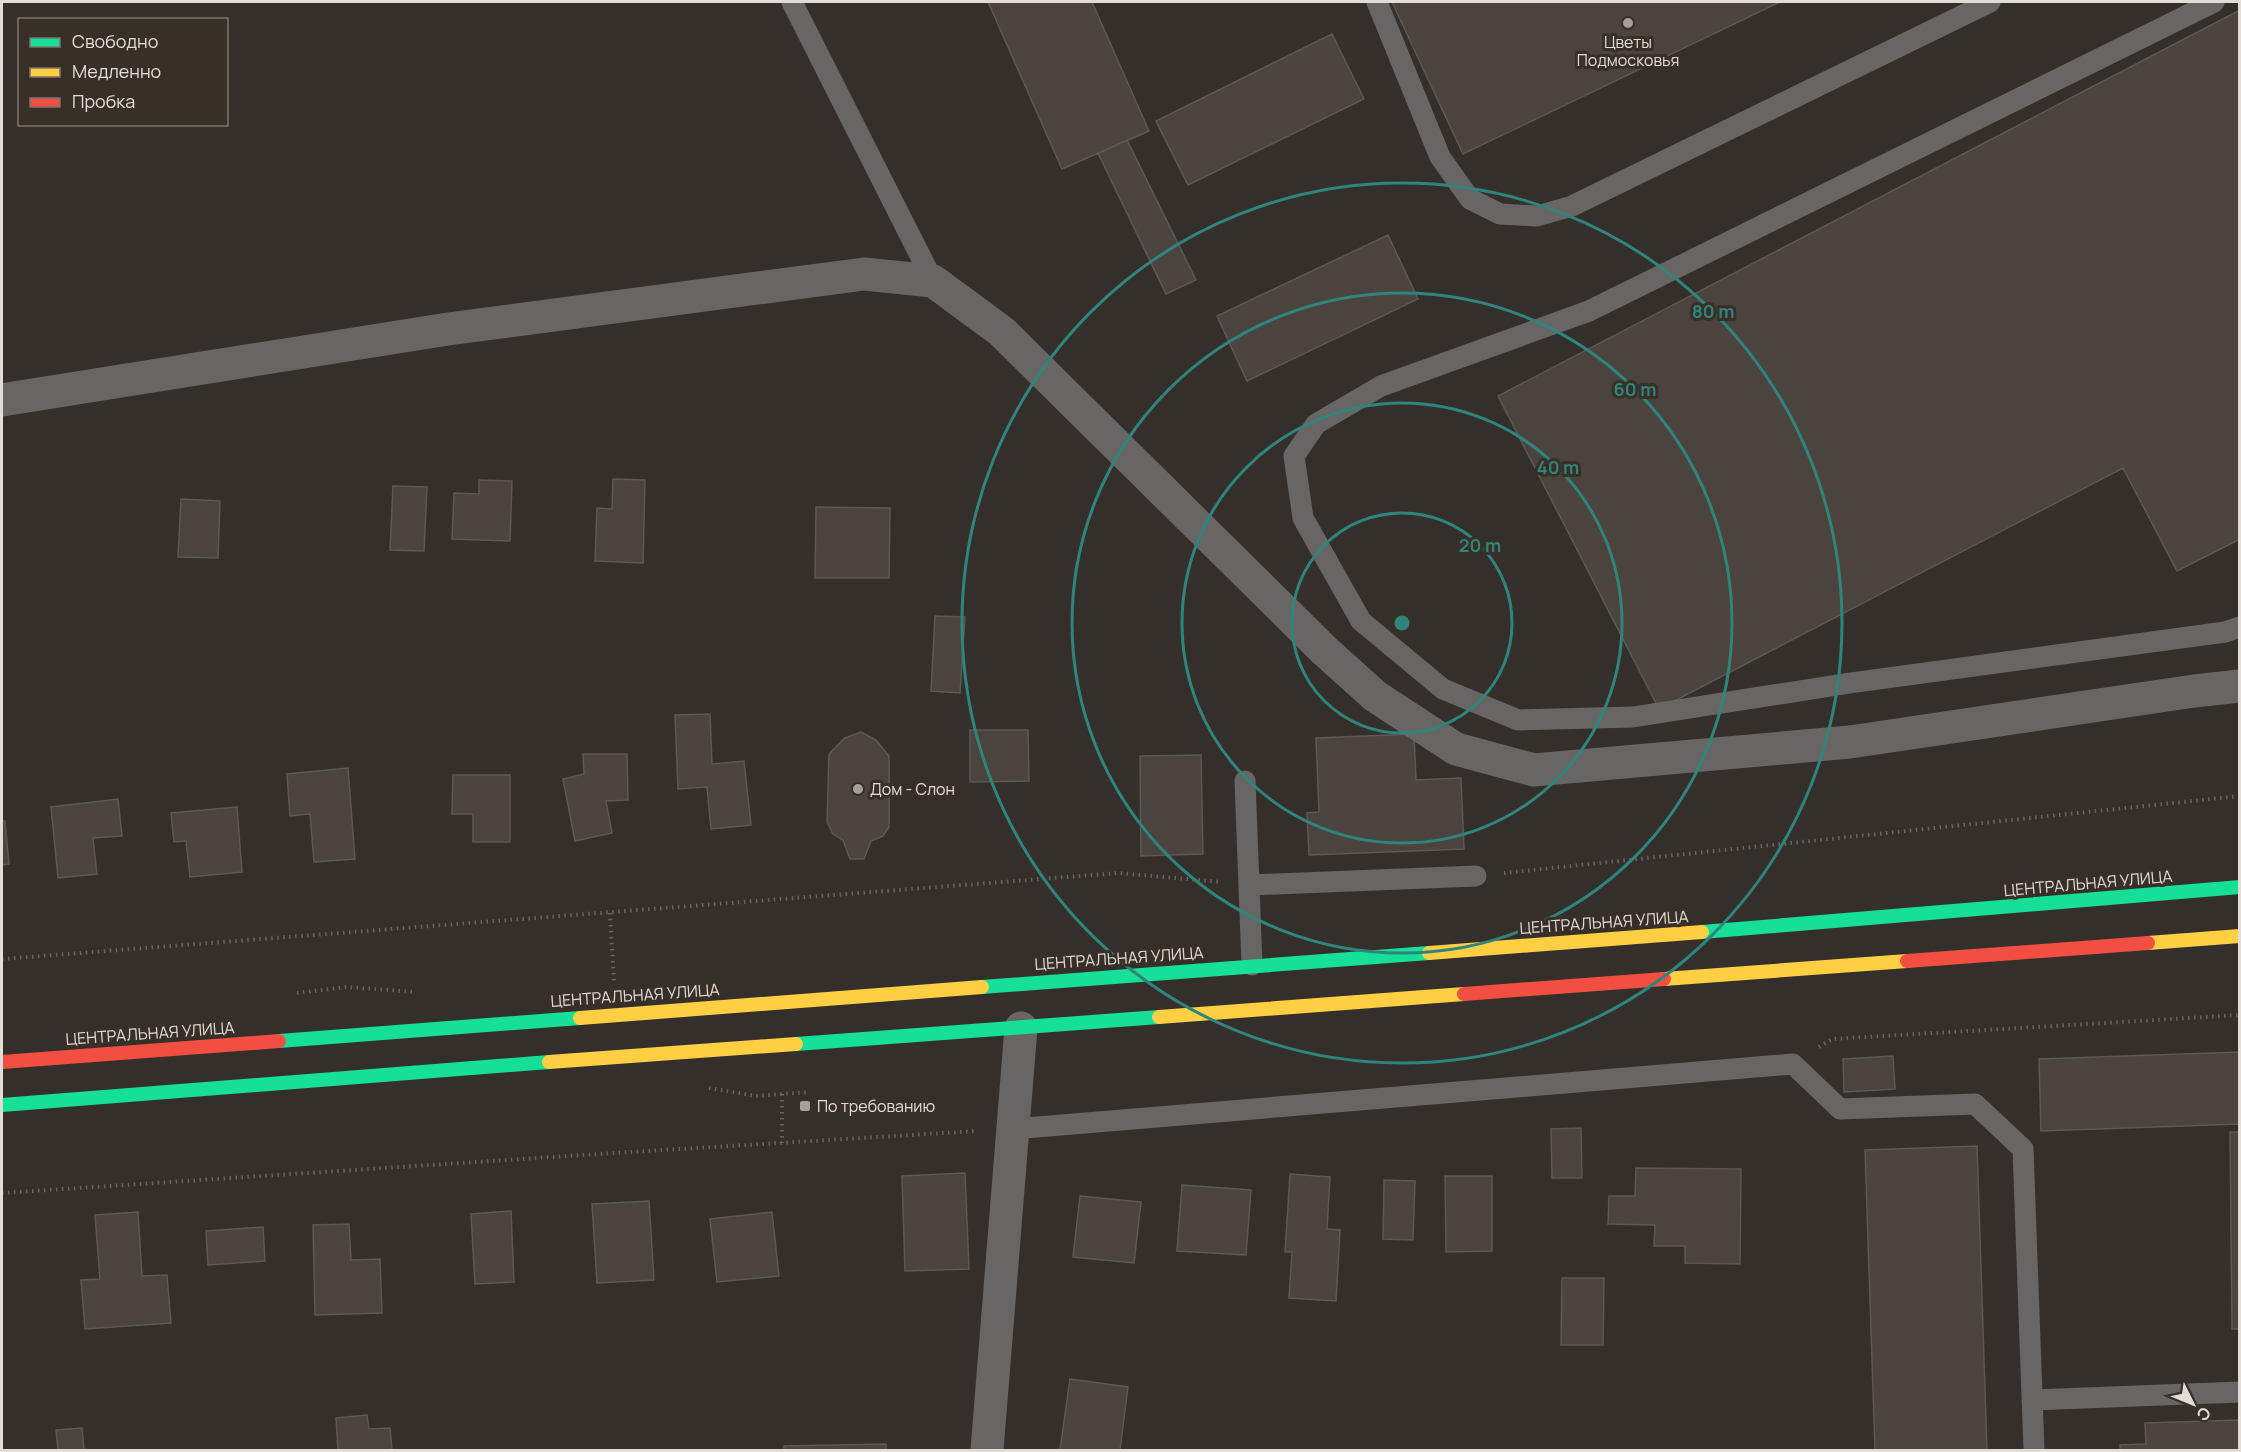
<svg xmlns="http://www.w3.org/2000/svg" width="2241" height="1452" font-family="Manrope,sans-serif">
	<style>
		.building { fill: #4a433e; stroke: #5c5854; stroke-width: 1.5 }
		.lines { fill: none; stroke-linecap: round; stroke-linejoin: round }
		.path { stroke: #686563; stroke-width: 4; stroke-dasharray: 1.5 4.5; stroke-linecap: butt }
		.lane { stroke: #686665; stroke-width: 21 }
		.street { stroke: #686665; stroke-width: 33 }
		.fast { stroke: #16e098; stroke-width: 14 }
		.slow { stroke: #ffcf43; stroke-width: 14 }
		.jam { stroke: #f24e42; stroke-width: 14 }
		.ring { fill: none; stroke: #2f857e; stroke-width: 3 }
		.poi-dot { fill: #a59f9b; stroke: #382f27; stroke-width: 2 }
		.labels { text-anchor: middle; dominant-baseline: central; stroke-width: 6; stroke-linejoin: round; paint-order: stroke }
		.poi-label { font-size: 16px; fill: #e2dcd7; stroke: #382f27; text-anchor: start }
		.street-label { font-size: 16px; fill: #e2dcd7; stroke: #382f27 }
		.centre { fill: #2f857e; stroke: #382f27; stroke-width: 3 }
		.ring-label { font-size: 18px; text-anchor: middle; font-weight: bold; fill: #2f857e; stroke: #382f27; stroke-width: 6; stroke-linejoin: round; paint-order: stroke }
	</style>
	<rect width="100%" height="100%" fill="#342f2b"/>
	<!-- building -->
	<path class="building" d="M988,2H1092L1149,131L1062,169Z
		M1392,2H1780L1463,154Z
		M2240,10V539L2177,571L2123,468L1659,709L1498,396Z
		M1332,34L1364,99L1188,185L1156,121Z
		M1127,140L1196,280L1166,294L1098,153Z
		M1388,235L1418,299L1247,381L1217,316Z
		M613,479L645,480L643,563L595,561L597,508L612,509Z
		M479,480L512,481L510,541L452,539L454,493L479,494Z
		M393,486L427,487L424,551L390,550Z
		M181,499L220,501L218,558L178,557Z
		M816,507L890,508L889,578H815Z
		M935,616L965,617L960,693L931,691Z
		M710,714L712,764L744,761L751,825L711,829L707,787L678,789L675,715Z
		M970,730H1028L1029,781L970,782Z
		M861,732L876,740L889,756V827L883,836L871,841L864,859H850L843,840L833,834L827,822L829,754L845,738Z
		M1414,734L1416,780L1461,778L1464,849L1309,855L1307,813L1319,812L1316,738Z
		M583,754H627L628,800L606,801L612,833L575,841L563,779L584,774Z
		M1201,755L1203,854L1141,856L1140,756Z
		M348,768L355,859L314,862L310,814L290,816L287,774Z
		M453,775H510V842H473V814H452Z
		M118,799L122,836L93,838L97,874L58,878L51,807Z
		M237,807L242,872L190,877L186,841L174,842L171,813Z
		M2,821H5L9,864L2,865Z
		M2240,1052V1124L2041,1131L2039,1059Z
		M1893,1056L1895,1089L1844,1092L1843,1059Z
		M1581,1128L1582,1178H1552L1551,1129Z
		M2230,1132H2240V1329H2232Z
		M1977,1146L1987,1450H1875L1865,1150Z
		M1636,1168L1741,1169L1740,1264L1685,1263V1246H1654L1655,1225L1608,1224L1609,1196H1635Z
		M965,1173L969,1269L905,1271L902,1176Z
		M1290,1174L1330,1177L1327,1229L1340,1230L1336,1301L1289,1298L1292,1252H1285Z
		M1445,1176H1492V1251L1446,1252Z
		M1384,1180L1415,1181L1413,1240L1383,1239Z
		M1182,1185L1251,1190L1246,1255L1177,1251Z
		M1080,1196L1141,1202L1134,1263L1073,1257Z
		M649,1201L654,1280L597,1283L592,1204Z
		M511,1211L514,1282L475,1284L471,1214Z
		M138,1212L142,1276L167,1275L171,1323L85,1329L81,1280L100,1279L95,1215Z
		M772,1212L779,1276L717,1282L710,1219Z
		M349,1224L351,1260L380,1259L382,1313L315,1315L313,1225Z
		M263,1227L265,1261L208,1265L206,1231Z
		M1562,1278H1604L1603,1345H1561Z
		M1070,1379L1128,1387L1120,1450H1060Z
		M367,1415L369,1429L390,1428L392,1450H338L336,1418Z
		M2240,1420V1450H2120V1445L2146,1444L2145,1423Z
		M82,1428L84,1450H58L56,1430Z
		M886,1444V1450H784V1446Z"/>
	<g class="lines">
		<!-- path -->
		<path class="path" d="M1504,873L2240,796
			M610,913L614,981
			M2,959L1119,873L1221,882
			M297,993L347,987L416,992
			M1819,1047L1832,1039L2240,1015
			M709,1088L756,1096L809,1092
			M782,1094V1143
			M2,1193L614,1153L977,1131"/>
		<!-- lane -->
		<path class="lane" d="M792,2L933,281
			M1377,2L1440,157L1470,199L1500,214L1537,216L1572,206L1990,2
			M2214,2L1589,311L1381,386L1316,424L1294,456L1303,518L1361,621L1443,689L1518,720L1633,717L1850,683L2225,632L2240,627
			M1245,781L1252,965
			M1249,885L1476,876
			M1013,1129L1793,1064L1840,1109L1975,1104L2023,1149L2034,1450
			M2032,1400L2240,1392"/>
		<!-- street -->
		<path class="street" d="M2,400L448,329L864,274L933,281L1001,331L1325,651L1375,696L1456,749L1534,770L1850,742L2194,691L2240,686
			M987,1450L1021,1028"/>
		<!-- fast -->
		<path class="fast" d="M1702,932L2240,887
			M982,987L1429,953
			M279,1041L580,1018
			M796,1044L1159,1017
			M2,1105L549,1062"/>
		<!-- slow -->
		<path class="slow" d="M2148,943L2240,936
			M1429,953L1702,932
			M1664,979L1907,961
			M1159,1017L1464,994
			M580,1018L982,987
			M549,1062L796,1044"/>
		<!-- jam -->
		<path class="jam" d="M1907,961L2148,943
			M1464,994L1664,979
			M2,1062L279,1041"/>
	</g>
	<!-- distance rings -->
	<g class="ring">
		<circle cx="1402" cy="623" r="110"/>
		<circle cx="1402" cy="623" r="220"/>
		<circle cx="1402" cy="623" r="330"/>
		<circle cx="1402" cy="623" r="440"/>
	</g>
	<!-- markers -->
	<g class="poi-dot">
		<circle cx="1628" cy="23" r="6"/>
		<circle cx="858" cy="789" r="6"/>
		<rect x="799" y="1100" width="12" height="12" rx="3"/>
	</g>
	<g class="labels">
		<!-- poi labels -->
		<g class="poi-label">
			<text x="1628" y="42" text-anchor="middle">Цветы<tspan x="1628" dy="18">Подмосковья</tspan></text>
			<text x="870" y="789">Дом - Слон</text>
			<text x="817" y="1106">По требованию</text>
		</g>
		<!-- street labels -->
		<g class="street-label">
			<text transform="translate(2088 883) rotate(-5)">ЦЕНТРАЛЬНАЯ УЛИЦА</text>
			<text transform="translate(1604 922) rotate(-4)">ЦЕНТРАЛЬНАЯ УЛИЦА</text>
			<text transform="translate(1119 958) rotate(-4)">ЦЕНТРАЛЬНАЯ УЛИЦА</text>
			<text transform="translate(635 995) rotate(-4)">ЦЕНТРАЛЬНАЯ УЛИЦА</text>
			<text transform="translate(150 1033) rotate(-4)">ЦЕНТРАЛЬНАЯ УЛИЦА</text>
		</g>
	</g>
	<circle cx="1402" cy="623" r="9" class="centre"/>
	<g class="ring-label">
		<text x="1713" y="318">80 m</text>
		<text x="1635" y="396">60 m</text>
		<text x="1558" y="474">40 m</text>
		<text x="1480" y="552">20 m</text>
	</g>
	<!-- border -->
	<rect width="2241" height="1452" fill="none" stroke="#e2dcd7" stroke-width="6"/>
	<!-- legend -->
	<rect x="18" y="18" width="210" height="108" fill="#382f27" stroke="#7c746d" stroke-width="1.5"/>
	<rect x="30" y="38" width="30" height="9" fill="#16e098" stroke="#7c746d" stroke-width="1.5"/>
	<text x="72" y="48" font-size="18" fill="#e2dcd7">Свободно</text>
	<rect x="30" y="68" width="30" height="9" fill="#ffcf43" stroke="#7c746d" stroke-width="1.5"/>
	<text x="72" y="78" font-size="18" fill="#e2dcd7">Медленно</text>
	<rect x="30" y="98" width="30" height="9" fill="#f24e42" stroke="#7c746d" stroke-width="1.5"/>
	<text x="72" y="108" font-size="18" fill="#e2dcd7">Пробка</text>
	<!-- north arrow -->
	<g transform="translate(2193 1404) rotate(133)" stroke="#382f27" stroke-width="4.5" paint-order="stroke">
	<path d="M0-4.5L10 22L0 15L-10 22Z" fill="#e2dcd7"/>
	<text y="-9" font-size="16" font-weight="bold" text-anchor="middle" fill="#e2dcd7">С</text>
	</g>
</svg>
